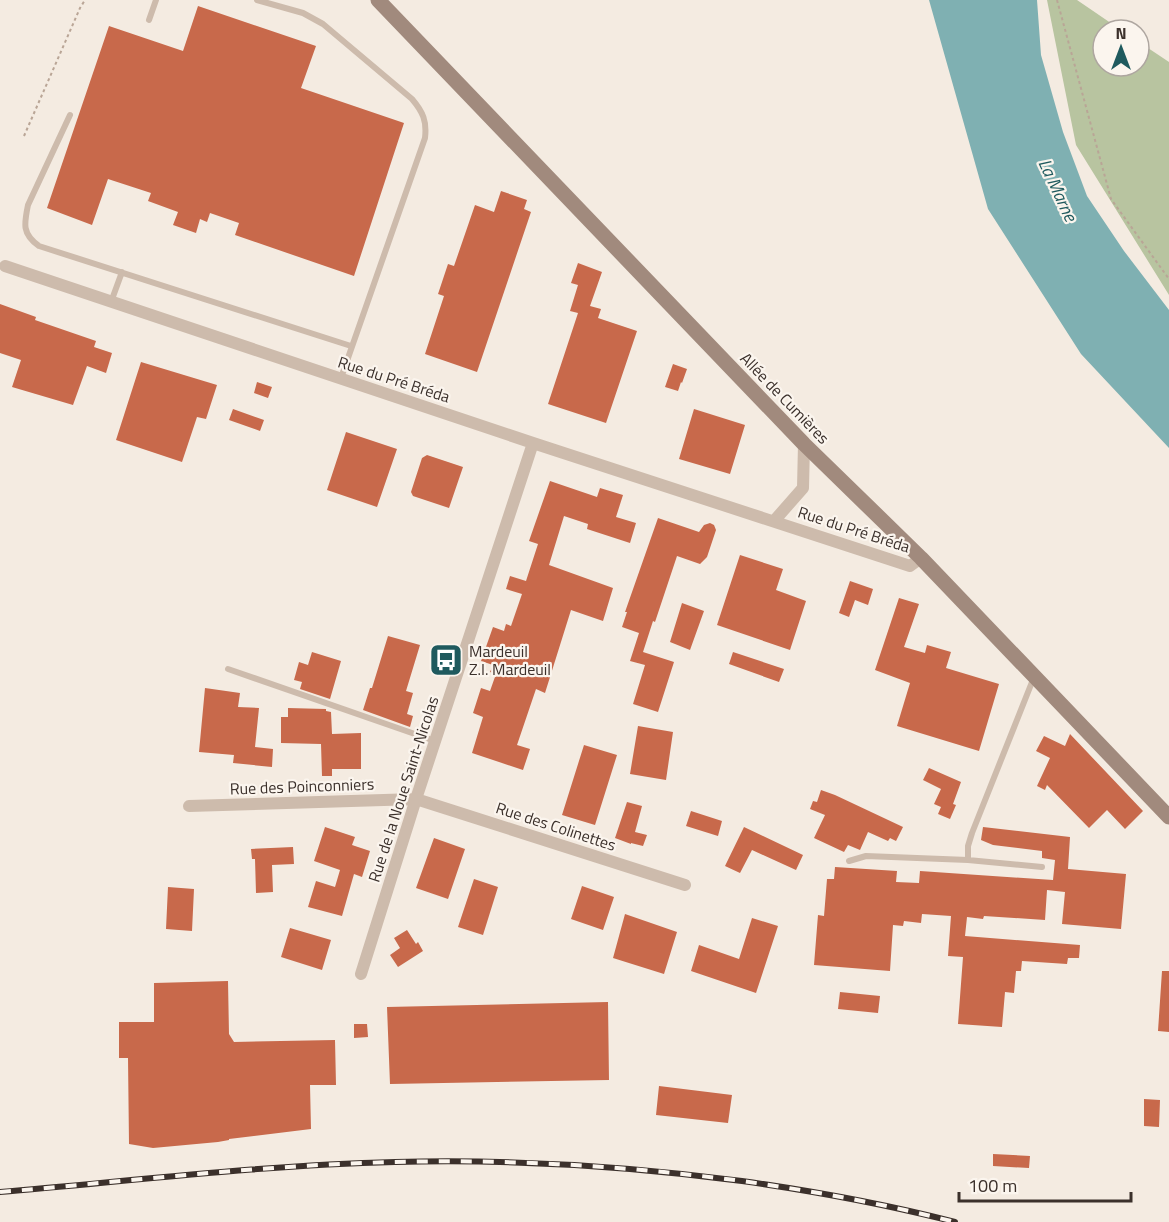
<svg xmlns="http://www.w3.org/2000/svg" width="1169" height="1222" font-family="'Titillium Web',sans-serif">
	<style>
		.green { fill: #b8c4a0 }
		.water { fill: #7fb0b2 }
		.building { fill: #c8694b }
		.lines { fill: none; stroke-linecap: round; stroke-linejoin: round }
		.path { stroke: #b9a596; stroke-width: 2; stroke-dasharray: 3 3; stroke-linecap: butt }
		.lane { stroke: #cdbbac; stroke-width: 6 }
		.street { stroke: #cdbbac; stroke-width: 12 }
		.secondary { stroke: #a18a7d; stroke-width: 15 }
		.rail-casing { stroke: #3b302b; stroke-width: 6 }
		.rail { stroke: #fbf5ee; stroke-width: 4; stroke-dasharray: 11; stroke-linecap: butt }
		.labels { text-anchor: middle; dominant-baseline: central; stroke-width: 4.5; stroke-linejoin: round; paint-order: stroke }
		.street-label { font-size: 16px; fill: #3b302b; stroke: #fbf5ee }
		.poi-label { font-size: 16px; fill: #3b302b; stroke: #fbf5ee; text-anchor: start }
		.water-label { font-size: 18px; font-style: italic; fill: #1f5a5e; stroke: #fbf5ee }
	</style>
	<rect width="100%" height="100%" fill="#f4ebe1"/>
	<!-- green -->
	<path class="green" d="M1047,0H1077L1121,30H1103V66H1139V42L1169,62V295L1076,145Z"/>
	<!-- water -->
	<path class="water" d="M929,0H1037L1041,55L1063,132L1087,196L1124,251L1169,310V448L1081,354L988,209Z"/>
	<!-- building -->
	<path class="building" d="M198,6L316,46L301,88L404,123L354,276L235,235L239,223L210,213L207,222L200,219L196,233L173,225L178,212L148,201L151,193L108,179L92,225L47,208L109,26L183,51Z
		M501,191L527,200L524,209L531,212L477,372L425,354L444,296L438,294L448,264L454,266L475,205L494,212Z
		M578,263L602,272L590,306L601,309L598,318L637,331L606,423L548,404L578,313L570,311L578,285L571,283Z
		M0,304L36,317L35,320L96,341L94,347L112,353L106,373L87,366L73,405L12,387L21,360L0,353Z
		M141,362L217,385L206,419L197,417L182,462L116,440Z
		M673,364L687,369L682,383L681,382L678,391L665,387Z
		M257,382L272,387L268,398L254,393Z
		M233,409L264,420L260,431L229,420Z
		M694,409L745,425L730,474L679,459Z
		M346,432L397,449L377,507L327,490Z
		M427,455L463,467L449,508L413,496L411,492L422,458Z
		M550,481L597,497L600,488L623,495L616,517L636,523L630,543L587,529L588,524L564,516L549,565L613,588L603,621L571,610L545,693L536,689L517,745L530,749L523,770L472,753L483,717L473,713L481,688L490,691L496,674L490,672L493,665L481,661L493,627L504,631L506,624L511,626L522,594L506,589L510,576L526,581L538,544L529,541Z
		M658,518L699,532L704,525L710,523L714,525L716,530L707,557L700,564L677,556L655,622L653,621L643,652L674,662L658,712L633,704L645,665L630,661L639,633L622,627L627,612H625Z
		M740,555L783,569L776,590L806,601L790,650L717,625Z
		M850,581L873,589L868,605L855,600L849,617L839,613Z
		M899,598L919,604L904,647L925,653L927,645L951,652L946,668L999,684L979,751L897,726L910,683L875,670Z
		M682,603L704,611L690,650L670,642Z
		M388,636L420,645L406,691L413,693L407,714L413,716L410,727L363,710L370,688H372Z
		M312,652L341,661L330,699L300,689L302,682L294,680L299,662L308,665Z
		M733,652L784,669L779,682L729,664Z
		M205,688L240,693L238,707L259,708L255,747L273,749L272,767L233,763L234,755L199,752Z
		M288,708L326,709V711L331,712L332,734L361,733V769H332V776H322L321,744L281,743V717H288Z
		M638,726L673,732L666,780L630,774Z
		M1070,734L1143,811L1125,829L1107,810L1089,828L1047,785L1045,790L1037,786L1050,758L1036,751L1044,736L1065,746Z
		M584,745L617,755L595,825L562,815Z
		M929,768L961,782L953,804L956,805L950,819L938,814L941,807L934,804L941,789L923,780Z
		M821,790L835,795L903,827L896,841L890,838L888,841L868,832L860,850L848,845L844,852L814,838L825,815L810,809L813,801L817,802Z
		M627,802L642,806L635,832L647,835L643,846L631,843V844L615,838Z
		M691,811L722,821L718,836L686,826Z
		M325,827L355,837L352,845L370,851L362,877L354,874L342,916L308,907L316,881L335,887L340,870L314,861Z
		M744,827L803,855L796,870L752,850L740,873L725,866Z
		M983,827L1070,837L1068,869L1126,874L1121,929L1062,924L1065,892L1047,890L1045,920L984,916L983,919L967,917L965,936L1080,945L1079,958H1068L1067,964L1022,961L1021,971H1016L1014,993L1005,992L1002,1027L958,1024L963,957L948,956L951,916L922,914L921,923L904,921L903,926L893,925L890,971L814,965L818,915L824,916L827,879H834L835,867L897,871L896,882L919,883L920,871L1053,880L1055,860L1042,858V851L993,845L981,840Z
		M434,838L465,849L448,899L416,888Z
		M293,847L294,864L272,865L273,892L256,893L255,859H252L251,849Z
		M474,879L498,887L483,935L458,927Z
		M582,886L614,897L603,930L571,919Z
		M168,887L194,889L192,931L166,929Z
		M625,914L677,932L664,974L613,958Z
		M752,918L778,926L756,993L691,971L699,945L739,959Z
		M290,928L331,940L322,970L281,957Z
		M407,930L416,944L418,942L423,951L398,967L390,955L400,948L394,938Z
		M1162,971H1169V1032L1158,1031Z
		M228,981L229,1034L234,1042L335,1040L336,1085H310L311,1129L229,1139V1140L218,1142L153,1148L129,1144L128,1058H119V1022H154V983Z
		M840,992L880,996L878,1013L838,1009Z
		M608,1002L609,1080L390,1084L387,1007Z
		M354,1024H367L368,1037L354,1038Z
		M659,1086L732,1095L728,1123L656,1115Z
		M1144,1099L1160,1100L1159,1127L1144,1126Z
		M993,1154L1030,1156L1029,1168L993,1166Z"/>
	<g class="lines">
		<!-- path -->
		<path class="path" d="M1057,0L1111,199L1169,279
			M24,136L80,8L85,0"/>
		<!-- lane -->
		<path class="lane" d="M257,0L303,13L323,24L412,99C423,112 427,121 425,138L341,378
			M149,20L156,0
			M70,115L28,205C24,224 22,234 39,246L351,346
			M111,302L122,272
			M228,669L435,741
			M1034,677L972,833L968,846V860L1042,867
			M849,861L866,856L968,860"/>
		<!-- street -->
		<path class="street" d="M5,266L533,443L910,566L921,558
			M774,521L803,488L804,444
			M189,806L416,799L685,885
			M361,974L416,799L533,443"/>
		<!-- secondary -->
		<path class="secondary" d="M378,0L804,444L921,558L1169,817"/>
		<!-- rail casing -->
		<g class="rail-casing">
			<path id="rail" d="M0,1192C131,1181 263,1165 395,1162C511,1159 627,1166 742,1181C813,1191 885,1204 955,1222"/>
		</g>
		<!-- rail -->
		<use href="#rail" class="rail"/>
	</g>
	<!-- icons -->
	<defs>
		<g id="bus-square" transform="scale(1.725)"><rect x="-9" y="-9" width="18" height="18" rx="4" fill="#1f5a5e" stroke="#fbf5ee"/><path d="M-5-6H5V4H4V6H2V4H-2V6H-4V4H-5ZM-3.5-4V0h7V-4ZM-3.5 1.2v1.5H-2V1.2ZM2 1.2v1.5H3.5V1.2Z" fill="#fff"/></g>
	</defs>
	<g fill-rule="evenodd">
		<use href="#bus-square" x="446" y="660"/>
	</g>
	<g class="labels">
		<!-- street labels -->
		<g class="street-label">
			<text transform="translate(394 379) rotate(18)">Rue du Pré Bréda</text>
			<text transform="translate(785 398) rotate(46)">Allée de Cumières</text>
			<text transform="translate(854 529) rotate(18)">Rue du Pré Bréda</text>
			<text transform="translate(302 786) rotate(-2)">Rue des Poinconniers</text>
			<text transform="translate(403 789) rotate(-72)">Rue de la Noue Saint-Nicolas</text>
			<text transform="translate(556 826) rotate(18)">Rue des Colinettes</text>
		</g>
		<!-- poi labels -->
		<g class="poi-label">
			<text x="469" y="651">Mardeuil<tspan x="469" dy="18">Z.I. Mardeuil</tspan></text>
		</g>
		<!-- water labels -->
		<g class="water-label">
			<text transform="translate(1058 190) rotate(65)">La Marne</text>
		</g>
	</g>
	<!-- north arrow -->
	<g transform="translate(1121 48)"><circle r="28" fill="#fbf5ee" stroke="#aea6a0" stroke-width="1.5"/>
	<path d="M0-4.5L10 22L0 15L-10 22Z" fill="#1f5a5e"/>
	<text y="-9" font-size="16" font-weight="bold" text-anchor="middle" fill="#3b302b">N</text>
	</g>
	<!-- scale -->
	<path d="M959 1192v9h172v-9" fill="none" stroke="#3b302b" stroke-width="3"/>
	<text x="968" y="1192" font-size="18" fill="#3b302b" stroke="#fbf5ee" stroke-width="4.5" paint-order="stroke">100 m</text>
</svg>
